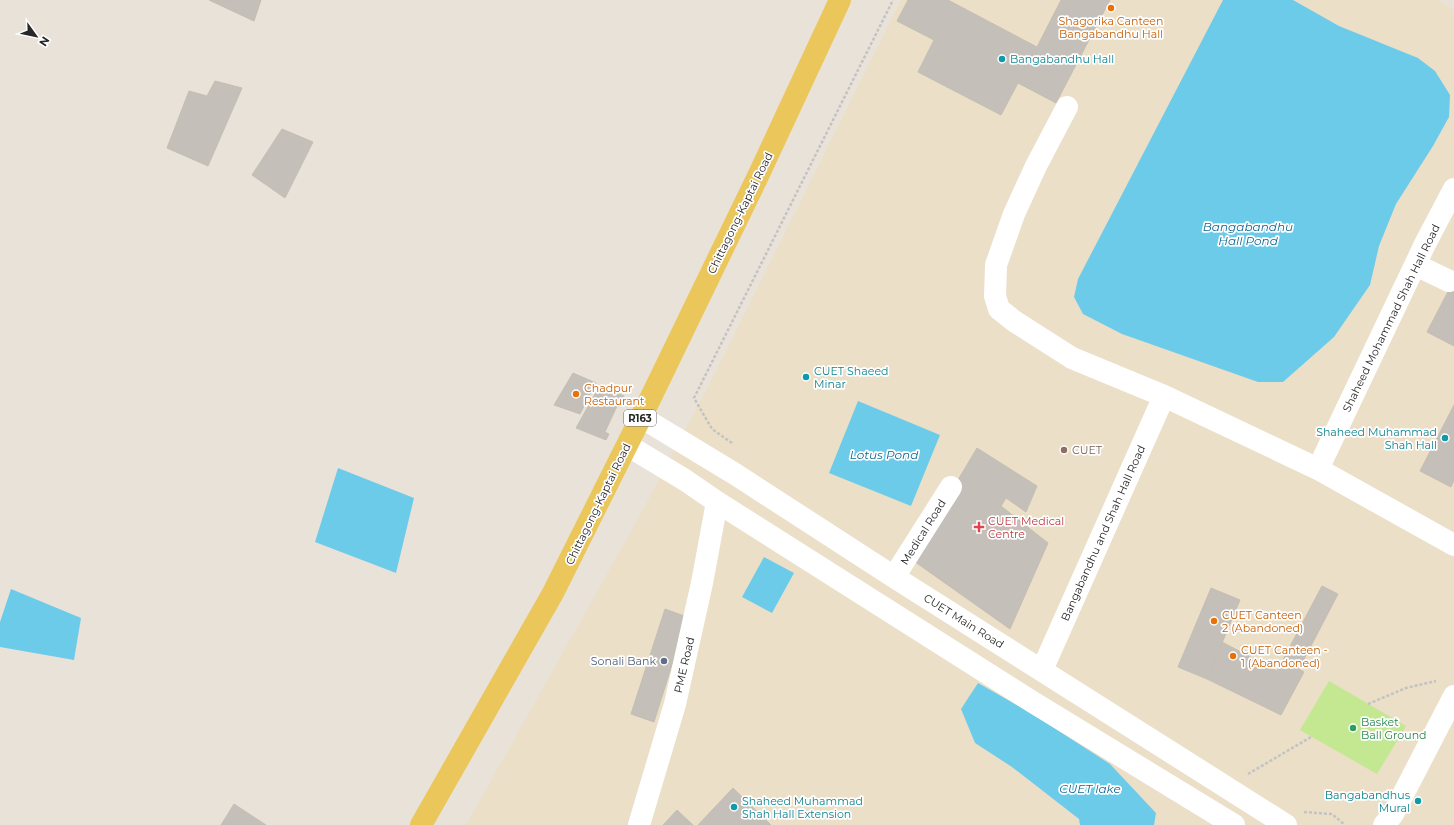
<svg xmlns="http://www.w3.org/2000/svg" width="1454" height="825" font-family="Montserrat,sans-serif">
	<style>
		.education { fill: #ebdfc8 }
		.pitch { fill: #c4e791 }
		.water { fill: #6dcbea }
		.building { fill: #c4bfb8; stroke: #c4beb3 }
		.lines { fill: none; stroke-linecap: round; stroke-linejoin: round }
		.path { stroke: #c3c3c3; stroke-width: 2.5; stroke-dasharray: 3 2; stroke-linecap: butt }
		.minor { stroke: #fff; stroke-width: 22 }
		.major { stroke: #ebc75b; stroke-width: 22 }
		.food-dot { fill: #e8710a; stroke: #fff; stroke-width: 1.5 }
		.culture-dot { fill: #0f9aa8; stroke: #fff; stroke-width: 1.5 }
		.education-dot { fill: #8d6e63; stroke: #fff; stroke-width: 1.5 }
		.health-dot { fill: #e0444e; stroke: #fff; stroke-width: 1.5 }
		.service-dot { fill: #5c6f8a; stroke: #fff; stroke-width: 1.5 }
		.leisure-dot { fill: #2e9e5b; stroke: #fff; stroke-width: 1.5 }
		.labels { text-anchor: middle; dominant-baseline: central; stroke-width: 3.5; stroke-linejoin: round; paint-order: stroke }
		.shield { fill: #fff; stroke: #686868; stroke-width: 1 }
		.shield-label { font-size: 10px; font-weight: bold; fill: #272727 }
		.food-label { font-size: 11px; fill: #c56008; stroke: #fff; text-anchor: start }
		.culture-label { font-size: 11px; fill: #0d838f; stroke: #fff; text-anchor: start }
		.street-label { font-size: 11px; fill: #272727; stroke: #fff }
		.education-label { font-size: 11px; fill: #785e54; stroke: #fff; text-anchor: start }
		.health-label { font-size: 11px; fill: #be3a42; stroke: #fff; text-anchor: start }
		.service-label { font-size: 11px; fill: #4e5e75; stroke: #fff; text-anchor: end }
		.leisure-label { font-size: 11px; fill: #27864d; stroke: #fff; text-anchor: start }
		.water-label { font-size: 12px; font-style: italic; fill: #116791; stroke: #fff }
	</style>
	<rect width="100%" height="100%" fill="#e9e2d8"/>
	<!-- education -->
	<path class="education" d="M901,0H1437L1454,10V825H466L639,517L710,383Z"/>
	<!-- pitch -->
	<path class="pitch" d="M1329,681L1406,726L1377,774L1300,730Z"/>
	<!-- water -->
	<path class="water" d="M1223,0H1293L1339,26L1418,58L1435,71L1450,95L1449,117L1433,146L1396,204L1379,246L1370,285L1334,337L1283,382H1258L1122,334L1083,314L1074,297L1078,279Z
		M858,401L940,435L911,506L829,473Z
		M338,468L414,498L396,573L315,542Z
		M764,557L794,573L772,613L742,597Z
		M11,589L81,618L74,660L0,647V622Z
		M978,683L1031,713L1110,764L1156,813L1154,825H1080L1079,819L1012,767L975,743L961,709Z"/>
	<!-- building -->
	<path class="building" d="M209,0H261L254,21Z
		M908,0H948L1037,47L1061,0H1110L1056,103L1018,83L1001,115L918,72L934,40L897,21Z
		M215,81L242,88L208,166L167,148L189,91L207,96Z
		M282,129L313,142L285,198L252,175Z
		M1454,280V346L1427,332Z
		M573,373L596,383L580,414L554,405Z
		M600,385L624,396L619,407L617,406L605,432L609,434L606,440L576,428Z
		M1454,405V480L1451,487L1420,471Z
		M977,448L1037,486L1026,512L1006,498L1001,506L1048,543L1010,629L911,559Z
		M1322,586L1338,594L1299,669L1304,672L1281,715L1207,679L1222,642L1277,671Z
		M1211,588L1240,600L1207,679L1178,667Z
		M665,609L687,617L654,722L631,714Z
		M733,788L771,825H698Z
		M234,804L266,825H221Z
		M677,810L693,825H663Z"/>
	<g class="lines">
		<!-- path -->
		<path class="path" d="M732,443L712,429L694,398L893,0
			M1368,704L1406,688L1436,681
			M1248,774L1311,737
			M1304,812L1332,814L1345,825"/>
		<!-- minor -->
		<path class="minor" d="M1067,107L1036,166L1014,214L996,265L995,296L999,309L1014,321L1072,358L1164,396L1318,469L1454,545
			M1416,265L1449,281
			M641,417L735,474L894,577L1286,825
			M627,445L685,480L717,502L1031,701L1234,825
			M1318,469L1425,244L1454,189
			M894,577L951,487
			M1042,670L1164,396
			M639,825L675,704L702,583L717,502
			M1384,825L1393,814L1454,696"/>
		<!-- major -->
		<path class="major" d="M421,825L553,593L652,395L759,174L840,0"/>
	</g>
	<!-- markers -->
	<g class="food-dot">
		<circle cx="1111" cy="8" r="4"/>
		<circle cx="576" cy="394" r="4"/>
		<circle cx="1214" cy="621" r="4"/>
		<circle cx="1233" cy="656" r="4"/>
	</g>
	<g class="culture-dot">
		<circle cx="1002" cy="59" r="4"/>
		<circle cx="806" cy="377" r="4"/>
		<circle cx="1445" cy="438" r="4"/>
		<circle cx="1418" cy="801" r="4"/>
		<circle cx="734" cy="807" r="4"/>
	</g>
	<circle class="education-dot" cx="1064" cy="450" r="4"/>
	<path class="health-dot" d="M977 521h4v4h4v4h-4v4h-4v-4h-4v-4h4z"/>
	<circle class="service-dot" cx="664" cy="661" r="4"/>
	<circle class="leisure-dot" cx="1353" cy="728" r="4"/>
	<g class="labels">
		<!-- shield labels -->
		<rect class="shield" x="624" y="410" width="32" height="16" rx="3"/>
		<g class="shield-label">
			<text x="640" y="418">R163</text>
		</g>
		<!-- food labels -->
		<g class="food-label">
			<text x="1111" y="21" text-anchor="middle">Shagorika Canteen<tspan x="1111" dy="13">Bangabandhu Hall</tspan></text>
			<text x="584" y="388">Chadpur<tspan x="584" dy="13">Restaurant</tspan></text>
			<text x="1222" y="615">CUET Canteen<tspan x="1222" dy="13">2 (Abandoned)</tspan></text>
			<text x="1241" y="650">CUET Canteen -<tspan x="1241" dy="13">1 (Abandoned)</tspan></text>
		</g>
		<!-- culture labels -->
		<g class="culture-label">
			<text x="1010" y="59">Bangabandhu Hall</text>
			<text x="814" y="371">CUET Shaeed<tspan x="814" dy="13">Minar</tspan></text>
			<text x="1437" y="432" text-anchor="end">Shaheed Muhammad<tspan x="1437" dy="13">Shah Hall</tspan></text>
			<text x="1410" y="795" text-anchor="end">Bangabandhus<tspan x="1410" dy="13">Mural</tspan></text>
			<text x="742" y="801">Shaheed Muhammad<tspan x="742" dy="13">Shah Hall Extension</tspan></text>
		</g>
		<!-- street labels -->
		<g class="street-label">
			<text transform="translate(740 213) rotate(-64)">Chittagong-Kaptai Road</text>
			<text transform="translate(1391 318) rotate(-64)">Shaheed Mohammad Shah Hall Road</text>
			<text transform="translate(598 504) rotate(-64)">Chittagong-Kaptai Road</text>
			<text transform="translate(923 532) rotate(-58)">Medical Road</text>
			<text transform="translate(1103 533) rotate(-66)">Bangabandhu and Shah Hall Road</text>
			<text transform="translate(964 621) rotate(32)">CUET Main Road</text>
			<text transform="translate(684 665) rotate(-77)">PME Road</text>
		</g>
		<!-- education labels -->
		<g class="education-label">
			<text x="1072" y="450">CUET</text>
		</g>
		<!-- health labels -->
		<g class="health-label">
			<text x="988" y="521">CUET Medical<tspan x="988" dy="13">Centre</tspan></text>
		</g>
		<!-- service labels -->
		<g class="service-label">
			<text x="656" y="661">Sonali Bank</text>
		</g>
		<!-- leisure labels -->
		<g class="leisure-label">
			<text x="1361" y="722">Basket<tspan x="1361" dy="13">Ball Ground</tspan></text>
		</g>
		<!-- water labels -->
		<g class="water-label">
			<text x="1248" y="226">Bangabandhu<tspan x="1248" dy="14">Hall Pond</tspan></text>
			<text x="884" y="454">Lotus Pond</text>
			<text x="1090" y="788">CUET lake</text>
		</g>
	</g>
	<!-- north arrow -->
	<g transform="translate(36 36) rotate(123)" stroke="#ffffff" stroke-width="3" paint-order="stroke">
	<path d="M0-3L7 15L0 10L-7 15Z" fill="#272727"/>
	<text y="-6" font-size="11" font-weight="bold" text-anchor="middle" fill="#272727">N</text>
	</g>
</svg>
